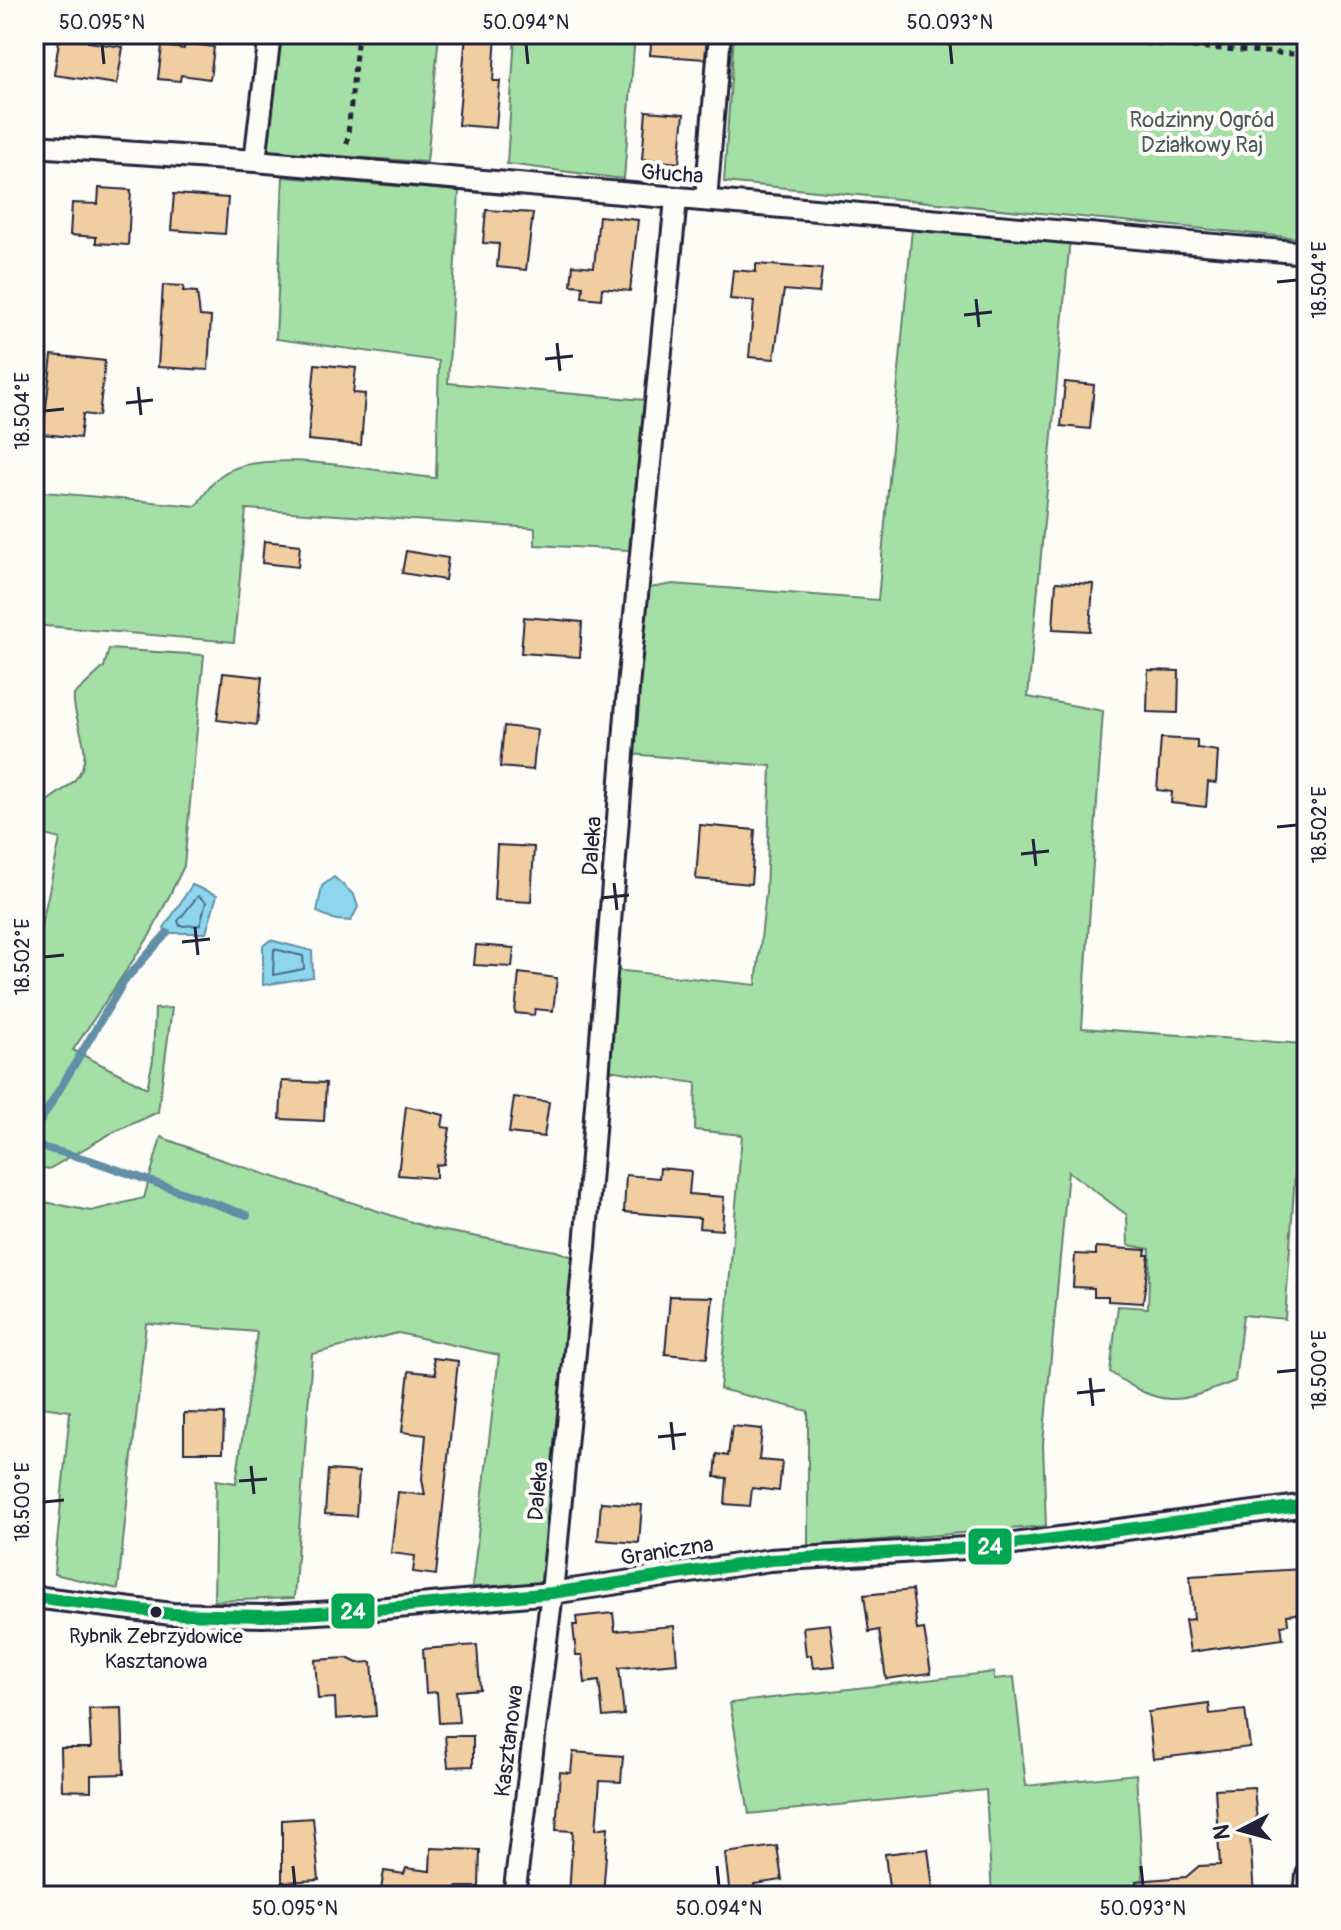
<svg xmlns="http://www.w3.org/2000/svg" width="1341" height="1930" font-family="Pangolin,sans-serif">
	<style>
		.green { fill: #a4dfa5; stroke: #638070; stroke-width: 2 }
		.water { fill: #8dd6ee; stroke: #628ea6; stroke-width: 2 }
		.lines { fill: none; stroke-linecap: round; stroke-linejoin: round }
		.shore { stroke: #4d6a83; stroke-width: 2 }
		.stream { stroke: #628ea6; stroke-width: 8 }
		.building { fill: #f0cea1; stroke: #22223b; stroke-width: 2 }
		.minor-casing { stroke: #22223b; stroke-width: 26 }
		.path { stroke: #22223b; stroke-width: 5; stroke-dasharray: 6 6; stroke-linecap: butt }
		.minor { stroke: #fdfcf7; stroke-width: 20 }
		.bus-1-casing { stroke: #fdfcf7; stroke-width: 18 }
		.bus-1 { stroke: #00a651; stroke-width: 12 }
		.ticks { fill: none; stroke: #22223b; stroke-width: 3 }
		.bus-dot { fill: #22223b; stroke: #fdfcf7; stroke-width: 3 }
		.labels { text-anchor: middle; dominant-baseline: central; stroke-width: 8; stroke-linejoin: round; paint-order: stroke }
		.bus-label { font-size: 20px; fill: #22223b; stroke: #fdfcf7 }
		.park-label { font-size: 22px; fill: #495b5b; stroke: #fdfcf7 }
		.street-label { font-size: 22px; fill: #22223b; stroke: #fdfcf7 }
		.line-badge { stroke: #fdfcf7; stroke-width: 3 }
		.badge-label { font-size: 22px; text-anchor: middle; font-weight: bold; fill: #fff }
		.neatline { fill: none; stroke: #22223b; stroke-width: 3 }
		.ticks-label { font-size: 20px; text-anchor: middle; fill: #22223b }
	</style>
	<rect width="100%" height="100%" fill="#fdfcf7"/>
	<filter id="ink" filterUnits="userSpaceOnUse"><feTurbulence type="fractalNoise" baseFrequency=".0125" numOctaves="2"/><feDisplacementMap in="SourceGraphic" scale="16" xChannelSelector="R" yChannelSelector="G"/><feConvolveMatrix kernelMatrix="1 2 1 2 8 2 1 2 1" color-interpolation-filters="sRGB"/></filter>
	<g filter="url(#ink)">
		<!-- green -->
		<path class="green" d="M277,34H439L427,162L263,151Z
			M515,34H635L624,179L507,164Z
			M734,34H1307V239L724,182Z
			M283,177L459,191L448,383L644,400L629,550L535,545V528L246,509L234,642L34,625V491L196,506C203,497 210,484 219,477C259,443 384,474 436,478L439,361L276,339Z
			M913,218L1070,238L1028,697L1103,711L1082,1028L1304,1044L1285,1319L1243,1315L1235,1381C1177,1404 1163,1409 1110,1372L1118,1306L1148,1308L1150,1249L1128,1245L1127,1215L1068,1171L1043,1444L1046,1526L808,1546V1411L720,1389L742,1135L695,1130L696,1083L608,1070L615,970L756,985L766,892L771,766L630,754L649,588L673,584L878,600Z
			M109,649L204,655L184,866L150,935L73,1050L147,1088L153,1060L155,1009L172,1008L158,1112L110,1134L49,1169L34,1166V962L60,839L34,832V814C44,800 62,793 74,781C99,753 71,722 74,695L104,667Z
			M161,1137L213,1157L433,1229L556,1251L576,1258L546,1570L541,1584L472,1587L499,1355L398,1333L312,1354L294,1598L214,1601L216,1480L236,1483L257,1332L146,1323L118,1589L54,1574L70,1411L34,1406V1200L91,1211L144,1198Z
			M994,1672V1679L1014,1677L1026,1786L1136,1774L1144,1896H992L986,1790L749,1814L730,1703Z"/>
		<!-- water -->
		<path class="water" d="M334,877L354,895L358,907L351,921L336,920L317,912L322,886Z
			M192,885L217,895L206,933H167L164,928Z
			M270,940L312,951L313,977L263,985V946Z"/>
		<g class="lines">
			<!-- shore -->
			<path class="shore" d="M198,896L206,902L200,925L180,926L178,921Z
				M274,949L303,956L304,969L273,975Z"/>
			<!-- stream -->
			<path class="stream" d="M34,1132L125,980L167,933
				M34,1145L90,1160L247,1215"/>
		</g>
		<!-- building -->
		<path class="building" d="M60,34H89L88,42L123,47L117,84L54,75Z
			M466,34H496L493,81H500L496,128L458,125Z
			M652,34L707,36L705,59L650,55Z
			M185,43L214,47L210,79L181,75L180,81L158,79L162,46L184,49Z
			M646,111L684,114L679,163L642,159Z
			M99,188L131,190L128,245L96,243V237L70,235L72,203L98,204Z
			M174,194L228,198L225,234L171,230Z
			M486,210L533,213L526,270L497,267L499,244L483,243Z
			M599,216L638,220L630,291L602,288L601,299L582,297L583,286L571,285L573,265L594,267Z
			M756,264L822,269L819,293L784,290L774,359L749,357L754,301L730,299L733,270L756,272Z
			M163,285L184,286L183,291L197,292L200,316L211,317L208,370L158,367Z
			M52,355L105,361L99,416L83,414L80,438L43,434Z
			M315,364L356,368L353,393L365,394L361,445L308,440Z
			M1065,382L1094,385L1090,429L1061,426Z
			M264,541L300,545L298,567L262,563Z
			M406,551L448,558L445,580L402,573Z
			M1056,582L1093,584L1090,631L1053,629Z
			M524,617L582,622L580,657L521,653Z
			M1148,670L1179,671L1178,713L1147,712Z
			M223,673L262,677L257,725L217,720Z
			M504,726L537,730L533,770L500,767Z
			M1161,738L1197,740V748L1218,751L1216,783L1208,782L1206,807L1171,803L1172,792L1157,790Z
			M700,825L755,830L751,884L696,879Z
			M497,845L534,847L531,902L494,900Z
			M476,945L514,948L512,967L474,965Z
			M519,973L557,978L553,1011L535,1009L534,1015L515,1013Z
			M282,1081L326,1083L324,1121L280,1119Z
			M514,1097L549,1102L544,1137L509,1133Z
			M406,1106L444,1115L442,1127L450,1128L444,1164L436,1165V1178L398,1175Z
			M660,1168L691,1171L689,1194L724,1197L722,1230L699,1228L700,1218L624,1212L626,1175L659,1178Z
			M1096,1247L1146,1250L1145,1255H1149L1143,1303L1108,1301V1296H1094V1288L1073,1287L1075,1254L1096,1255Z
			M670,1296L713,1297L707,1358L665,1354Z
			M433,1358L458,1361L436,1575L413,1572L415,1556L391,1553L398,1492L425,1495L422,1479L426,1435L402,1432L409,1371L436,1374Z
			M184,1413L224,1414L223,1452H184Z
			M732,1426L762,1429L759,1460L782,1462L779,1491L752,1488L750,1506L725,1504L727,1478L715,1477L717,1454L728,1456Z
			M328,1470L359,1472L356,1516L325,1514Z
			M601,1502L642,1505L639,1543L598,1540Z
			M1302,1569L1306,1613L1287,1615L1288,1624L1281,1625L1283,1639L1190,1652L1185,1620L1194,1619L1190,1576Z
			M912,1590L917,1630L924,1629L931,1673L886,1679L879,1630L869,1632L864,1595Z
			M613,1613L615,1631L674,1626L677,1663L619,1668L624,1715L603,1717L599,1681L585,1683L582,1655H576L573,1625H577L576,1617Z
			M830,1624L835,1666L813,1668L811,1655L806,1656L803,1627Z
			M477,1645L480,1689L456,1691L459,1722L439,1723L437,1692L426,1693L423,1649Z
			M347,1658L357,1663L372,1662L376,1716L336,1719L335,1698L318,1699L315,1660Z
			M1209,1704L1210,1714L1245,1710L1250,1747L1153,1759L1148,1712Z
			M122,1708L124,1774L91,1775V1791L62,1790L61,1748H91L89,1709Z
			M445,1736H473V1766L448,1767Z
			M573,1752L623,1756L621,1782L600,1781L596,1829L608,1827L603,1896H569L573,1831L556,1830L560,1772L571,1773Z
			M1254,1787L1258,1835L1250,1836L1254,1896H1137L1136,1881L1186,1877L1199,1866L1220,1865L1215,1789Z
			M313,1818L319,1880L282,1882V1820Z
			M777,1846L782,1880L754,1884L756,1896H730L725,1853Z
			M431,1848L480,1850L479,1887H457L456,1896H380L384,1871L404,1874L406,1868L430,1871Z
			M928,1849L934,1896H890L885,1854Z"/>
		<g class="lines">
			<!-- minor casing -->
			<g class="minor-casing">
				<path id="minor" d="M34,146L255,161L1307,253
					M255,161L270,34
					M706,200L720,34
					M34,1597L172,1614L263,1616L353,1611L552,1593L770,1560L999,1546L1307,1505
					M514,1896L552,1593L585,1247L629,676L676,199
					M1305,1896L1307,1875"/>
			</g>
			<!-- path -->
			<path class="path" d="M1012,34L1307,55
				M347,144L358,34"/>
			<!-- minor -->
			<use href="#minor" class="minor"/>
			<!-- bus-1 casing -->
			<g class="bus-1-casing">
				<path id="bus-1" d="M34,1597L172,1614L263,1616L353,1611L552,1593L770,1560L999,1546L1307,1505"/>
			</g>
			<!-- bus-1 -->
			<use href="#bus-1" class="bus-1"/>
		</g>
	</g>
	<!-- ticks -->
	<path class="ticks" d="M102,44L104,64M526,44L528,64M950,44L952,64M1277,282L1297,280M976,299L979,327M964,315L992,312M557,343L560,371M545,359L573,356M138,387L141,415M126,403L153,400M44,411L64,409M1277,827L1297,825M1033,839L1036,866M1021,854L1049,851M614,883L617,910M601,898L629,895M195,927L198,955M182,942L210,939M44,957L64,955M1277,1372L1297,1370M1090,1378L1093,1406M1077,1393L1105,1390M671,1422L674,1450M658,1437L686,1434M251,1466L254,1494M239,1481L267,1479M44,1502L64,1500M293,1866L295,1886M717,1866L719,1886M1141,1866L1143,1886"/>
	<!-- markers -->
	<circle class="bus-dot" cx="156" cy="1612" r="7"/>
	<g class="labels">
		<!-- bus labels -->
		<g class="bus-label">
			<text x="156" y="1636">Rybnik Zebrzydowice<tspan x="156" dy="25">Kasztanowa</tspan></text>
		</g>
		<!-- park labels -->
		<g class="park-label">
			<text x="1202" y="120">Rodzinny Ogród<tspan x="1202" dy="25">Działkowy Raj</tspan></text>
		</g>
		<!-- street labels -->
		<g class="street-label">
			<text transform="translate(672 174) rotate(4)">Głucha</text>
			<text transform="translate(592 846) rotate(-86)">Daleka</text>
			<text transform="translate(538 1491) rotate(-85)">Daleka</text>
			<text transform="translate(667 1551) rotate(-9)">Graniczna</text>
			<text transform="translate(509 1741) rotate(-83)">Kasztanowa</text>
		</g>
	</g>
	<g class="line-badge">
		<rect x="967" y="1527" width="46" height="39" rx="8" fill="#00a651"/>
		<rect x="330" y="1592" width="46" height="38" rx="8" fill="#00a651"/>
	</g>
	<g class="badge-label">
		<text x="990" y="1554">24</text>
		<text x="353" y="1619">24</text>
	</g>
	<!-- margin -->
	<rect width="1341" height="1930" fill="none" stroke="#fdfcf7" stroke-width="88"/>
	<!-- north arrow -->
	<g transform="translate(1241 1830) rotate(264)" stroke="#fdfcf7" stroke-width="6" paint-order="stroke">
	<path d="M0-6L14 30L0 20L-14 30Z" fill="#22223b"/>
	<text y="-12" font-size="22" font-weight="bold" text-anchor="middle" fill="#22223b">N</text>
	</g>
	<rect x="44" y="44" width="1253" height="1842" class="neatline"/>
	<g class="ticks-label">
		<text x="102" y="29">50.095°N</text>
		<text x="526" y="29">50.094°N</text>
		<text x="950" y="29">50.093°N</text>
		<text transform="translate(1319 280) rotate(-90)" y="7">18.504°E</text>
		<text transform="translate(22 411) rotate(-90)" y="7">18.504°E</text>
		<text transform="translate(1319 825) rotate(-90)" y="7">18.502°E</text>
		<text transform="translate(22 957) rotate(-90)" y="7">18.502°E</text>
		<text transform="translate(1319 1370) rotate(-90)" y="7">18.500°E</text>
		<text transform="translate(22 1502) rotate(-90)" y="7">18.500°E</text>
		<text x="295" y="1915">50.095°N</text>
		<text x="719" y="1915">50.094°N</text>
		<text x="1143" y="1915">50.093°N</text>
	</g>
</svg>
